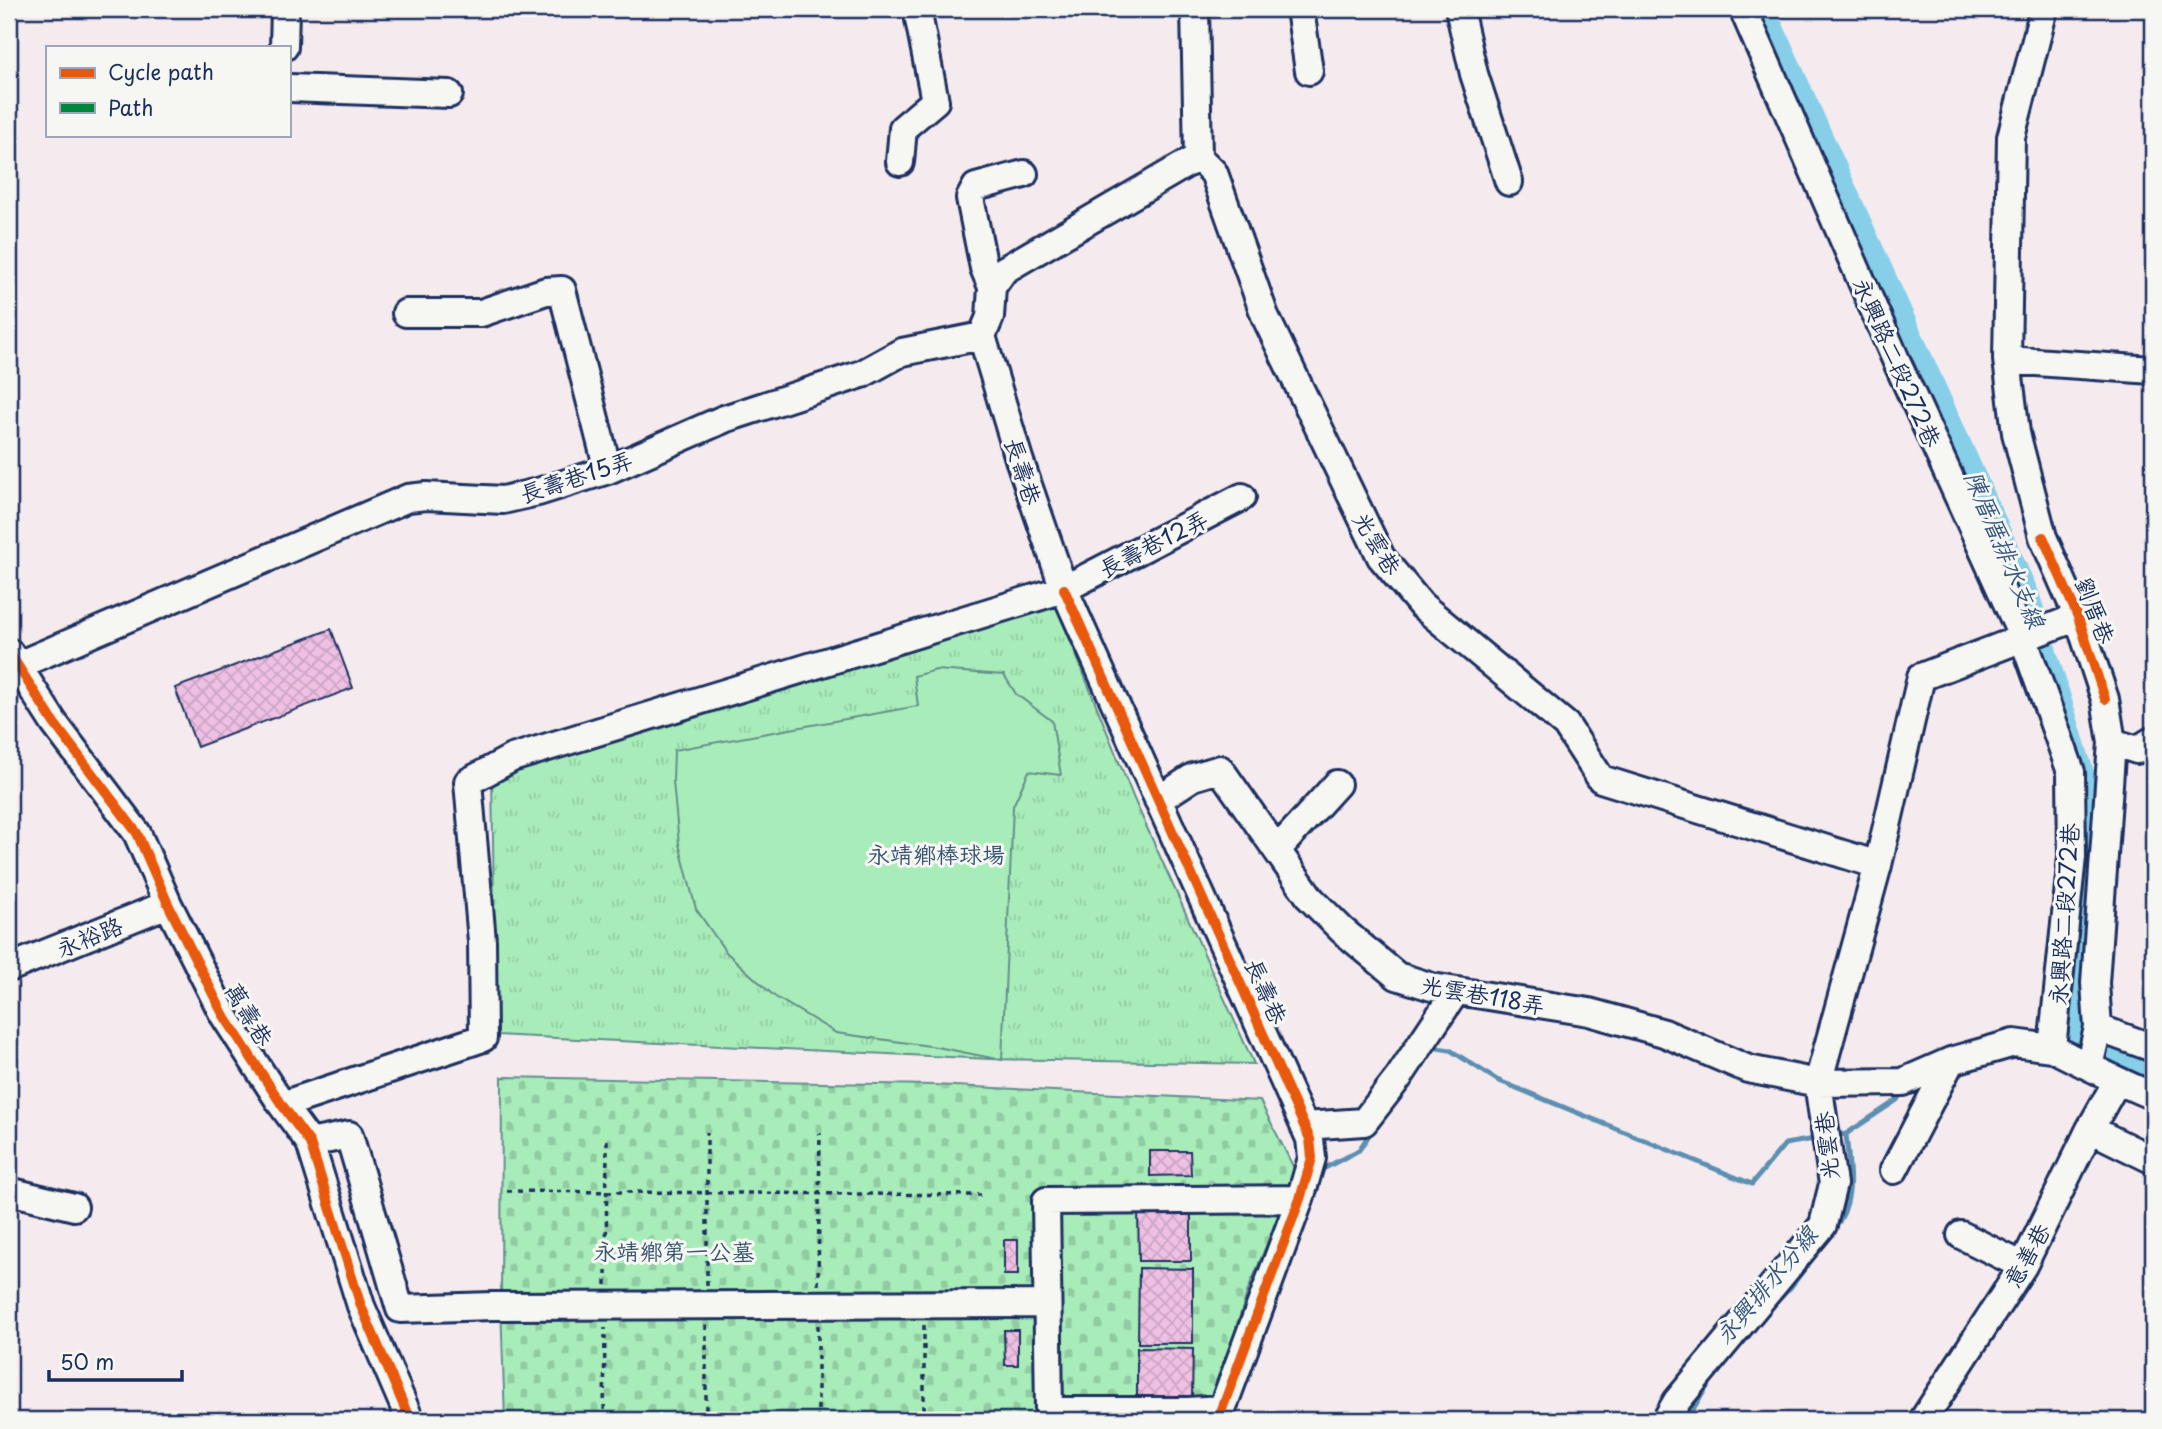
<svg xmlns="http://www.w3.org/2000/svg" width="2162" height="1429" font-family="'Playpen Sans','LXGW WenKai TC',sans-serif">
	<style>
		.grass { fill: url(#grass-tufts); stroke: #628e8c; stroke-width: 2 }
		.cemetery { fill: url(#cemetery-stones); stroke: #628e8c; stroke-width: 2 }
		.pitch { fill: #a8edb9; stroke: #628e8c; stroke-width: 2 }
		.lines { fill: none; stroke-linecap: round; stroke-linejoin: round }
		.stream { stroke: #5c8fb1; stroke-width: 5 }
		.canal { stroke: #87cfe8; stroke-width: 19 }
		.building { fill: url(#building-cross-hatch); stroke: #1b2f5e; stroke-width: 2 }
		.minor-casing { stroke: #1b2f5e; stroke-width: 32 }
		.path { stroke: #1b2f5e; stroke-width: 3.5; stroke-dasharray: 5 5; stroke-linecap: butt }
		.minor { stroke: #f6f6f2; stroke-width: 26 }
		.quiet { stroke: #00873e; stroke-width: 9; stroke-dasharray: 18 9; stroke-linecap: butt }
		.cycleway-casing { stroke: #f6f6f2; stroke-width: 15 }
		.cycleway { stroke: #e8590c; stroke-width: 10 }
		.labels { text-anchor: middle; dominant-baseline: central; stroke-width: 6; stroke-linejoin: round; paint-order: stroke }
		.street-label { font-size: 23px; fill: #1b2f5e; stroke: #f6f6f2 }
		.park-label { font-size: 23px; fill: #375570; stroke: #f6f6f2 }
		.water-label { font-size: 24px; font-style: italic; fill: #365780; stroke: #f6f6f2 }
	</style>
	<defs>
		<pattern id="grass-tufts" width="24" height="20" patternUnits="userSpaceOnUse" patternTransform="scale(1.75)"><rect width="24" height="20" fill="#a8edb9"/><path d="M3 7l-1-3M5 7V3M7 7l1-3M15 17l-1-3M17 17v-4M19 17l1-3" fill="none" stroke="#90cca1"/></pattern>
		<pattern id="cemetery-stones" width="16" height="16" patternUnits="userSpaceOnUse" patternTransform="scale(1.75)"><rect width="16" height="16" fill="#a8edb9"/><path d="M2 7V4a2 2 0 0 1 4 0v3zM10 15v-3a2 2 0 0 1 4 0v3z" fill="#90cca1"/></pattern>
		<pattern id="building-cross-hatch" width="8" height="8" patternUnits="userSpaceOnUse" patternTransform="scale(1.75)"><rect width="8" height="8" fill="#efc0e3"/><path d="M0 0l8 8M0 8l8-8" fill="none" stroke="#cca5c5"/></pattern>
	</defs>
	<rect width="100%" height="100%" fill="#f5ebef"/>
	<filter id="ink" filterUnits="userSpaceOnUse"><feTurbulence type="fractalNoise" baseFrequency=".0143" numOctaves="2"/><feDisplacementMap in="SourceGraphic" scale="14" xChannelSelector="R" yChannelSelector="G"/><feConvolveMatrix kernelMatrix="1 2 1 2 8 2 1 2 1" color-interpolation-filters="sRGB"/></filter>
	<g filter="url(#ink)">
		<!-- grass -->
		<path class="grass" d="M1056,605L1134,799L1254,1064L990,1059L496,1035L492,776Z"/>
		<!-- cemetery -->
		<path class="cemetery" d="M502,1077L934,1085L1260,1101L1296,1172L1247,1293L1208,1420H505L501,1306Z"/>
		<!-- pitch -->
		<path class="pitch" d="M936,670L1004,675L1016,694L1052,721L1061,775L1029,771L1013,806L1002,1060L937,1047L836,1033L774,996L726,952L696,909L679,844L673,782L674,750L918,706L914,676Z"/>
		<g class="lines">
			<!-- stream -->
			<path class="stream" d="M1431,1047L1450,1050L1497,1080L1752,1184L1785,1144L1820,1138
				M1833,1136L1846,1134
				M1325,1168L1359,1150L1373,1129
				M1833,1231C1857,1200 1849,1169 1846,1134L1897,1100L1904,1089
				M1772,1307L1790,1288L1819,1250
				M1686,1420L1714,1376"/>
			<!-- canal -->
			<path class="canal" d="M1766,9L2030,595L2095,807L2079,1001L2073,1035L2153,1071"/>
		</g>
		<!-- building -->
		<path class="building" d="M331,629L353,688L197,747L175,688Z
			M1150,1151H1190L1191,1175L1150,1176Z
			M1138,1212H1191V1261H1139Z
			M1004,1240H1018V1275H1004Z
			M1139,1268L1193,1269V1343H1138Z
			M1004,1330H1018V1365H1005Z
			M1137,1348L1193,1349L1192,1397H1137Z"/>
		<g class="lines">
			<!-- minor casing -->
			<g class="minor-casing">
				<path id="minor" d="M1195,9L1198,157L1214,173L1265,316L1381,557L1421,605L1566,725L1601,779L1878,865L1921,677L2078,617
					M1300,9L1309,71
					M1459,9L1474,74L1509,182
					M1743,9L1896,360L2023,638L2071,772L2072,857L2052,1048C2086,1065 2118,1082 2153,1096
					M2044,9L2011,137L2007,360L2016,433L2043,537L2078,617L2105,699L2112,742L2095,983L2098,1028L2089,1066
					M284,47L285,9
					M289,88L449,94
					M1198,157L1004,270L992,287L990,317L982,336L1019,459L1064,589L1310,1139L1312,1158L1300,1199L1218,1420
					M900,162L903,128L935,101L917,9
					M992,287L984,268L970,198L976,187L1024,174
					M406,313H481L546,291L562,290L608,470
					M2007,360L2153,370
					M9,652L54,723L137,833L168,904L223,1014L282,1105L310,1143L361,1306L410,1420
					M16,666L408,498L426,496L503,500L538,492L608,470L724,419L862,374L902,352L982,336
					M2112,742L2137,750L2153,740
					M1158,800L1193,777L1220,769L1311,899L1342,930L1397,976L1432,987L1589,1012L1664,1033L1748,1069L1818,1083L1903,1082L1951,1061L2014,1043L2052,1048
					M1277,850L1337,784
					M9,968L168,904
					M2098,1028L2153,1048
					M282,1105L483,1038L482,941L468,782L512,758L1064,589L1242,497
					M1304,1126L1364,1122L1399,1077L1456,991
					M2090,1129L2153,1160
					M310,1143L349,1135L400,1309L492,1306L1046,1304
					M1894,1170L1951,1061
					M9,1191L74,1207
					M1961,1235L2023,1266
					M1222,1409L1188,1411H1049L1046,1201L1300,1199
					M1666,1420L1677,1401L1823,1225L1833,1184L1818,1083L1878,865
					M1923,1420L2023,1266L2090,1129L2117,1081"/>
			</g>
			<!-- path -->
			<path class="path" d="M507,1191L981,1195
				M606,1285L607,1138
				M707,1285V1132
				M818,1285L820,1133
				M509,1418L752,1420
				M604,1420L605,1328
				M706,1420V1324
				M818,1420V1324
				M924,1420V1324"/>
			<!-- minor -->
			<use href="#minor" class="minor"/>
			<!-- quiet -->
			<path class="quiet" d="M1087,1420L1088,1411
				M1111,1420V1411
				M1137,1420V1411
				M1162,1420L1163,1411"/>
			<!-- cycleway casing -->
			<g class="cycleway-casing">
				<path id="cycleway" d="M2043,537L2078,617L2105,699
					M1064,589L1310,1139L1312,1158L1300,1199L1218,1420
					M9,652L54,723L137,833L168,904L223,1014L282,1105L310,1143L361,1306L410,1420"/>
			</g>
			<!-- cycleway -->
			<use href="#cycleway" class="cycleway"/>
		</g>
	</g>
	<g class="labels">
		<!-- street labels -->
		<g class="street-label">
			<text transform="translate(1898 362) rotate(66)">永興路二段272巷</text>
			<text transform="translate(1024 471) rotate(72)">長壽巷</text>
			<text transform="translate(576 476) rotate(-18)">長壽巷15弄</text>
			<text transform="translate(1153 543) rotate(-27)">長壽巷12弄</text>
			<text transform="translate(1378 543) rotate(59)">光雲巷</text>
			<text transform="translate(2096 610) rotate(69)">劉厝巷</text>
			<text transform="translate(2063 914) rotate(-86)">永興路二段272巷</text>
			<text transform="translate(89 936) rotate(-22)">永裕路</text>
			<text transform="translate(1267 991) rotate(66)">長壽巷</text>
			<text transform="translate(1483 994) rotate(10)">光雲巷118弄</text>
			<text transform="translate(250 1014) rotate(59)">萬壽巷</text>
			<text transform="translate(1826 1146) rotate(-96)">光雲巷</text>
			<text transform="translate(2026 1255) rotate(-61)">意善巷</text>
		</g>
		<!-- park labels -->
		<g class="park-label">
			<text x="936" y="853">永靖鄉棒球場</text>
			<text x="674" y="1250">永靖鄉第一公墓</text>
		</g>
		<!-- water labels -->
		<g class="water-label">
			<text transform="translate(2006 549) rotate(67)">陳厝厝排水支線</text>
			<text transform="translate(1765 1284) rotate(-50)">永興排水分線</text>
		</g>
	</g>
	<!-- margin -->
	<rect width="2162" height="1429" fill="none" stroke="#f6f6f2" stroke-width="35"/>
	<rect x="18" y="18" width="2127" height="1394" fill="none" stroke="#1b2f5e" stroke-width="2.5" filter="url(#ink)"/>
	<!-- legend -->
	<rect x="46" y="46" width="245" height="91" fill="#f6f6f2" stroke="#9ea6b7" stroke-width="2"/>
	<rect x="60" y="68" width="35" height="10" fill="#e8590c" stroke="#9ea6b7" stroke-width="2"/>
	<text x="108" y="80" font-size="21" fill="#1b2f5e">Cycle path</text>
	<rect x="60" y="103" width="35" height="10" fill="#00873e" stroke="#9ea6b7" stroke-width="2"/>
	<text x="108" y="116" font-size="21" fill="#1b2f5e">Path</text>
	<!-- scale -->
	<path d="M49 1370v10h133v-10" fill="none" stroke="#1b2f5e" stroke-width="3.5"/>
	<text x="60" y="1370" font-size="21" fill="#1b2f5e" stroke="#f6f6f2" stroke-width="5" paint-order="stroke">50 m</text>
</svg>
